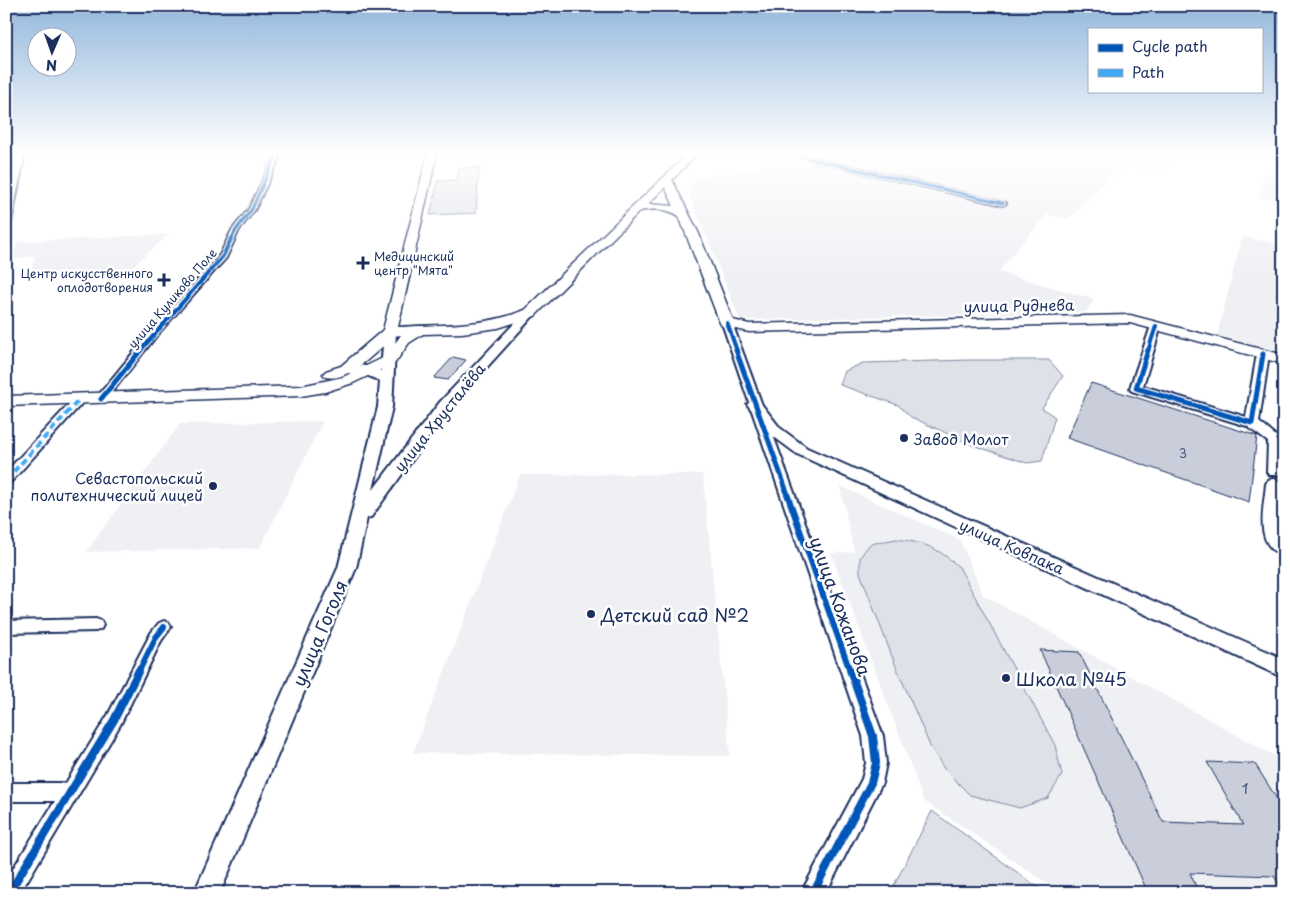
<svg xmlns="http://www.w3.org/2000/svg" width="1290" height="899" font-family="'Playpen Sans',sans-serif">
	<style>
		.built { fill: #eff0f4 }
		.green { fill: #dee1e7; stroke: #7c88a2 }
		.building { fill: #caceda; stroke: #1b2f5e }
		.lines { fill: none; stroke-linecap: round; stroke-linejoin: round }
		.minor-casing { stroke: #1b2f5e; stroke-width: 4 }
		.tertiary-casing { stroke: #1b2f5e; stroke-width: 4 }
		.secondary-casing { stroke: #1b2f5e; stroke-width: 4 }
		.primary-casing { stroke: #1b2f5e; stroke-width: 3 }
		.minor { fill: #fff; fill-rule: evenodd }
		.tertiary { fill: #fff; fill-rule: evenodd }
		.secondary { fill: #fff; fill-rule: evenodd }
		.primary { fill: #fff; fill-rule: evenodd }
		.quiet { stroke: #3fa9f5; stroke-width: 4; stroke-dasharray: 7 4; stroke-linecap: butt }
		.cycleway-far4-casing { stroke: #fff; stroke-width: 5 }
		.cycleway-far3-casing { stroke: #fff; stroke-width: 6 }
		.cycleway-far2-casing { stroke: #fff; stroke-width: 8 }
		.cycleway-far1-casing { stroke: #fff; stroke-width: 9 }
		.cycleway-casing { stroke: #fff; stroke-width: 11 }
		.cycleway-far4 { stroke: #0057b8; stroke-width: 3 }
		.cycleway-far3 { stroke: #0057b8; stroke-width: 4 }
		.cycleway-far2 { stroke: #0057b8; stroke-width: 5 }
		.cycleway-far1 { stroke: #0057b8; stroke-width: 6 }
		.cycleway { stroke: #0057b8; stroke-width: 8 }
		.poi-dot { fill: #1b2f5e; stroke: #fff; stroke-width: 2 }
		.labels { text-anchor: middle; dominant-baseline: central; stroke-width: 5; stroke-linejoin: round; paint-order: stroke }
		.far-poi-label { font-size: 12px; fill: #1b2f5e; stroke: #fff; text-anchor: start }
		.far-street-label { font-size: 12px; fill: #1b2f5e; stroke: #fff }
		.number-label { font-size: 12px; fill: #47577d }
		.street-label { font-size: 15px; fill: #1b2f5e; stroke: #fff }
		.poi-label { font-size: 15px; fill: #1b2f5e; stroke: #fff; text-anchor: start }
		.near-number-label { font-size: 15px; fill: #47577d }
		.near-street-label { font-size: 18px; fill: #1b2f5e; stroke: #fff }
		.near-poi-label { font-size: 18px; fill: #1b2f5e; stroke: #fff; text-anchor: start }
	</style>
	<rect width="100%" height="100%" fill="#fff"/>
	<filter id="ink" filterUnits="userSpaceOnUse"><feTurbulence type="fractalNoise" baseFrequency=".02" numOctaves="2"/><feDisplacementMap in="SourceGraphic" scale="10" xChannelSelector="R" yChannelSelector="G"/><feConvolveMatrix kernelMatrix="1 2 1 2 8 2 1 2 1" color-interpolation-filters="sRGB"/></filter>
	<g filter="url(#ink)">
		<!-- built -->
		<path class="built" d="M791,153H1175L1165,172L1123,164L1068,219L1047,214L998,272L1094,299L1086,312L740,320L687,188L698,177L758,169Z
			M1266,170L1284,173V202L1259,197Z
			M169,234L128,271L31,274L35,256L13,259L17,242Z
			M1242,237L1278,244L1280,238L1284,239V354L1217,335Z
			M323,421L260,548L86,552L180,424Z
			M703,474L730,756L413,753L520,475Z
			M840,486L960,540L983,595L1284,761V893H1062L924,801L831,553L854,552Z"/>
		<!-- green -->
		<path class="green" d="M479,167L476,213L430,215L438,181L457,180L459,168Z
			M970,360H1049L1063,376L1042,408L1055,417L1042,461L1027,463L972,445L911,417L898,405L840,385L845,371L863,363Z
			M896,539C926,543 936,547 959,567L1055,745L1062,775L1048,798L1020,808L970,795L945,770L930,746L895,664L860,573V557L870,544Z
			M932,811L1046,893H890Z"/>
		<!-- building -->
		<path class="building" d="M453,357L466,360L448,380L434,378Z
			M1091,383L1257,436L1249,502L1067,438Z
			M1040,650L1079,652L1163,822L1243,825L1207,762L1255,764L1284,810V893L1274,876L1190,873L1199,893H1148Z"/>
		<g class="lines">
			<!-- minor casing -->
			<g class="minor-casing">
				<path id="minor" d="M6,153H34L31,155H6Z
					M274,153H280L278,161L255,209L239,230L226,258L157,335L105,401H97L96,399L97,397L151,331L220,255L232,230L249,209L272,161Z
					M669,153H682L693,156L690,158Z
					M782,153H792L1006,203L1003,205Z
					M79,397L83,398L84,400L83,402L10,483L6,484V472L75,398Z
					M96,619L101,621L103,625L101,629L96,631L6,633V621Z
					M164,621L169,623L171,627L161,641L120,725L20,893H6V880L55,801H6V783H66L108,715L151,633L159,623Z"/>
			</g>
			<!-- tertiary casing -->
			<g class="tertiary-casing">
				<path id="tertiary" d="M727,320L732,323L883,736L886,763L882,783L826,893H801L862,779L866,763L863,736L722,323Z
					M1156,323L1161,326L1143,386L1246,417L1257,354L1259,352H1267L1269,354L1259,422L1282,441L1281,472L1279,475H1269L1267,472L1268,442L1247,426L1132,391L1130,388L1151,326Z
					M1273,479L1278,480L1280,484L1278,534L1284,542V556C1253,546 1264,508 1266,484L1268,480Z"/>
			</g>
			<!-- secondary casing -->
			<g class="secondary-casing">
				<path id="secondary" d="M17,153H25L11,222L6,225V200Z
					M530,309L534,311L536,313L534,315L450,408L371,517L367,518L356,568L220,893H194L338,568L378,407L380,381L364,374L346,373L339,369C349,360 370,367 381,371L384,332L390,328L396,332L392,407L373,490L440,402L526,311Z
					M754,400L759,401L780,428L807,448L1284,659V678L797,454L770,434L747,404Z"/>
			</g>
			<!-- primary casing -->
			<g class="primary-casing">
				<path id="primary" d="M428,153H437L398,327C441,324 484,327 525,310L689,153H698L672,180L699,234L733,320L749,324L1130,315L1284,355V364L1130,323L749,332L722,326L720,323L679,216C667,208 654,209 640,211L535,316L498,328L462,333L423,334L409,343L395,363L353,383L325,392L301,396L6,406V396L301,386L343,377L385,357L401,335L394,336C378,350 348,383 326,377L323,374L326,371L341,366L383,330ZM665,187L674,206L648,204Z"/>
			</g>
			<!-- minor -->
			<use href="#minor" class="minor"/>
			<!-- tertiary -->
			<use href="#tertiary" class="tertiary"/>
			<!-- secondary -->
			<use href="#secondary" class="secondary"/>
			<!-- primary -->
			<use href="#primary" class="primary"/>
			<!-- quiet -->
			<path class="quiet" d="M6,480L79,400"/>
			<!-- cycleway-far4 casing -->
			<g class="cycleway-far4-casing">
				<path id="cycleway-far4" d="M785,153L1003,203
					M231,240L236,230L252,209L277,153"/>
			</g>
			<!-- cycleway-far3 casing -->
			<g class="cycleway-far3-casing">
				<path id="cycleway-far3" d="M727,323L737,351
					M140,351L223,256L231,239
					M1148,351L1156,326"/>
			</g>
			<!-- cycleway-far2 casing -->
			<g class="cycleway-far2-casing">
				<path id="cycleway-far2" d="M736,350L787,492
					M1148,350L1136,388L1252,423L1263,354
					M101,399L141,350"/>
			</g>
			<!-- cycleway-far1 casing -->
			<g class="cycleway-far1-casing">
				<path id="cycleway-far1" d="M786,491L850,671
					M139,671L156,637L164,627"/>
			</g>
			<!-- cycleway casing -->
			<g class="cycleway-casing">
				<path id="cycleway" d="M9,893L114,720L139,670
					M813,893L871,783L876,763L873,736L850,670"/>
			</g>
			<!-- cycleway-far4 -->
			<use href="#cycleway-far4" class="cycleway-far4"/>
			<!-- cycleway-far3 -->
			<use href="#cycleway-far3" class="cycleway-far3"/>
			<!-- cycleway-far2 -->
			<use href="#cycleway-far2" class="cycleway-far2"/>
			<!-- cycleway-far1 -->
			<use href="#cycleway-far1" class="cycleway-far1"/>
			<!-- cycleway -->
			<use href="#cycleway" class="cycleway"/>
		</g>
	</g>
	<!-- sky -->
	<linearGradient id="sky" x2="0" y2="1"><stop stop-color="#93b7dc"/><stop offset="0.55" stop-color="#fff"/><stop offset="1" stop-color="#fff" stop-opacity="0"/></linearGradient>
	<rect width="1290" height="279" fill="url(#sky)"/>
	<!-- markers -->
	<g class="poi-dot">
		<path d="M360.5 255.5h5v5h5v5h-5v5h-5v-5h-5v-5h5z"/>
		<path d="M161.5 272.5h5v5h5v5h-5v5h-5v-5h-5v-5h5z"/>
		<circle cx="904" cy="438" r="5"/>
		<circle cx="213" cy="486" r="5"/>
		<circle cx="591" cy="614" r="5"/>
		<circle cx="1006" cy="678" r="5"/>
	</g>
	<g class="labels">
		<!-- far-poi labels -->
		<g class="far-poi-label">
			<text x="374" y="256">Медицинский<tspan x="374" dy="14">центр "Мята"</tspan></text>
			<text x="153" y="273" text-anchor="end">Центр искусственного<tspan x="153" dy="14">оплодотворения</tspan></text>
		</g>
		<!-- far-street labels -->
		<g class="far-street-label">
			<text transform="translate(172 298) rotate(-49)">улица Куликово Поле</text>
		</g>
		<!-- number labels -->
		<g class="number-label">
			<text x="1183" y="453">3</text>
		</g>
		<!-- street labels -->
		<g class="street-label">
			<text transform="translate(1019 305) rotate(-1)">улица Руднева</text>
			<text transform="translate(439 417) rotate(-51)">улица Хрусталёва</text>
			<text transform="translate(1012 546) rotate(24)">улица Ковпака</text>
		</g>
		<!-- poi labels -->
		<g class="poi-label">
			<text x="914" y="438">Завод Молот</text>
			<text x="203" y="477" text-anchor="end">Севастопольский<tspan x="203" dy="17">политехнический лицей</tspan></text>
		</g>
		<!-- near-number labels -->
		<g class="near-number-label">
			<text x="1245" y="787">1</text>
		</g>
		<!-- near-street labels -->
		<g class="near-street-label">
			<text transform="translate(841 606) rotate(70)">улица Кожанова</text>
			<text transform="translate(319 633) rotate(-67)">улица Гоголя</text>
		</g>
		<!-- near-poi labels -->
		<g class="near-poi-label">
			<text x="601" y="614">Детский сад №2</text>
			<text x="1016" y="678">Школа №45</text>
		</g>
	</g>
	<!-- margin -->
	<rect width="1290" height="899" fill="none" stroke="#fff" stroke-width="25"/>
	<rect x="12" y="12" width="1265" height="874" fill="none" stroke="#1b2f5e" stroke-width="2" filter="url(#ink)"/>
	<!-- legend -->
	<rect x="1088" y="28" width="175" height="65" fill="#ffffff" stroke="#a4acbf"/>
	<rect x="1098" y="44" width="25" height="8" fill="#0057b8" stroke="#a4acbf"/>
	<text x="1132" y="52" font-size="15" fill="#1b2f5e">Cycle path</text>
	<rect x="1098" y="69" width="25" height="8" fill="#3fa9f5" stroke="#a4acbf"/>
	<text x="1132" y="78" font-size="15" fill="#1b2f5e">Path</text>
	<!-- north arrow -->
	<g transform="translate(52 52) rotate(182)"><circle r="24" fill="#ffffff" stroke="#a4acbf"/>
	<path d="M0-4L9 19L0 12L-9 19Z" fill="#1b2f5e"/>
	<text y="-8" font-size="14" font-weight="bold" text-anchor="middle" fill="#1b2f5e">N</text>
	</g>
</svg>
